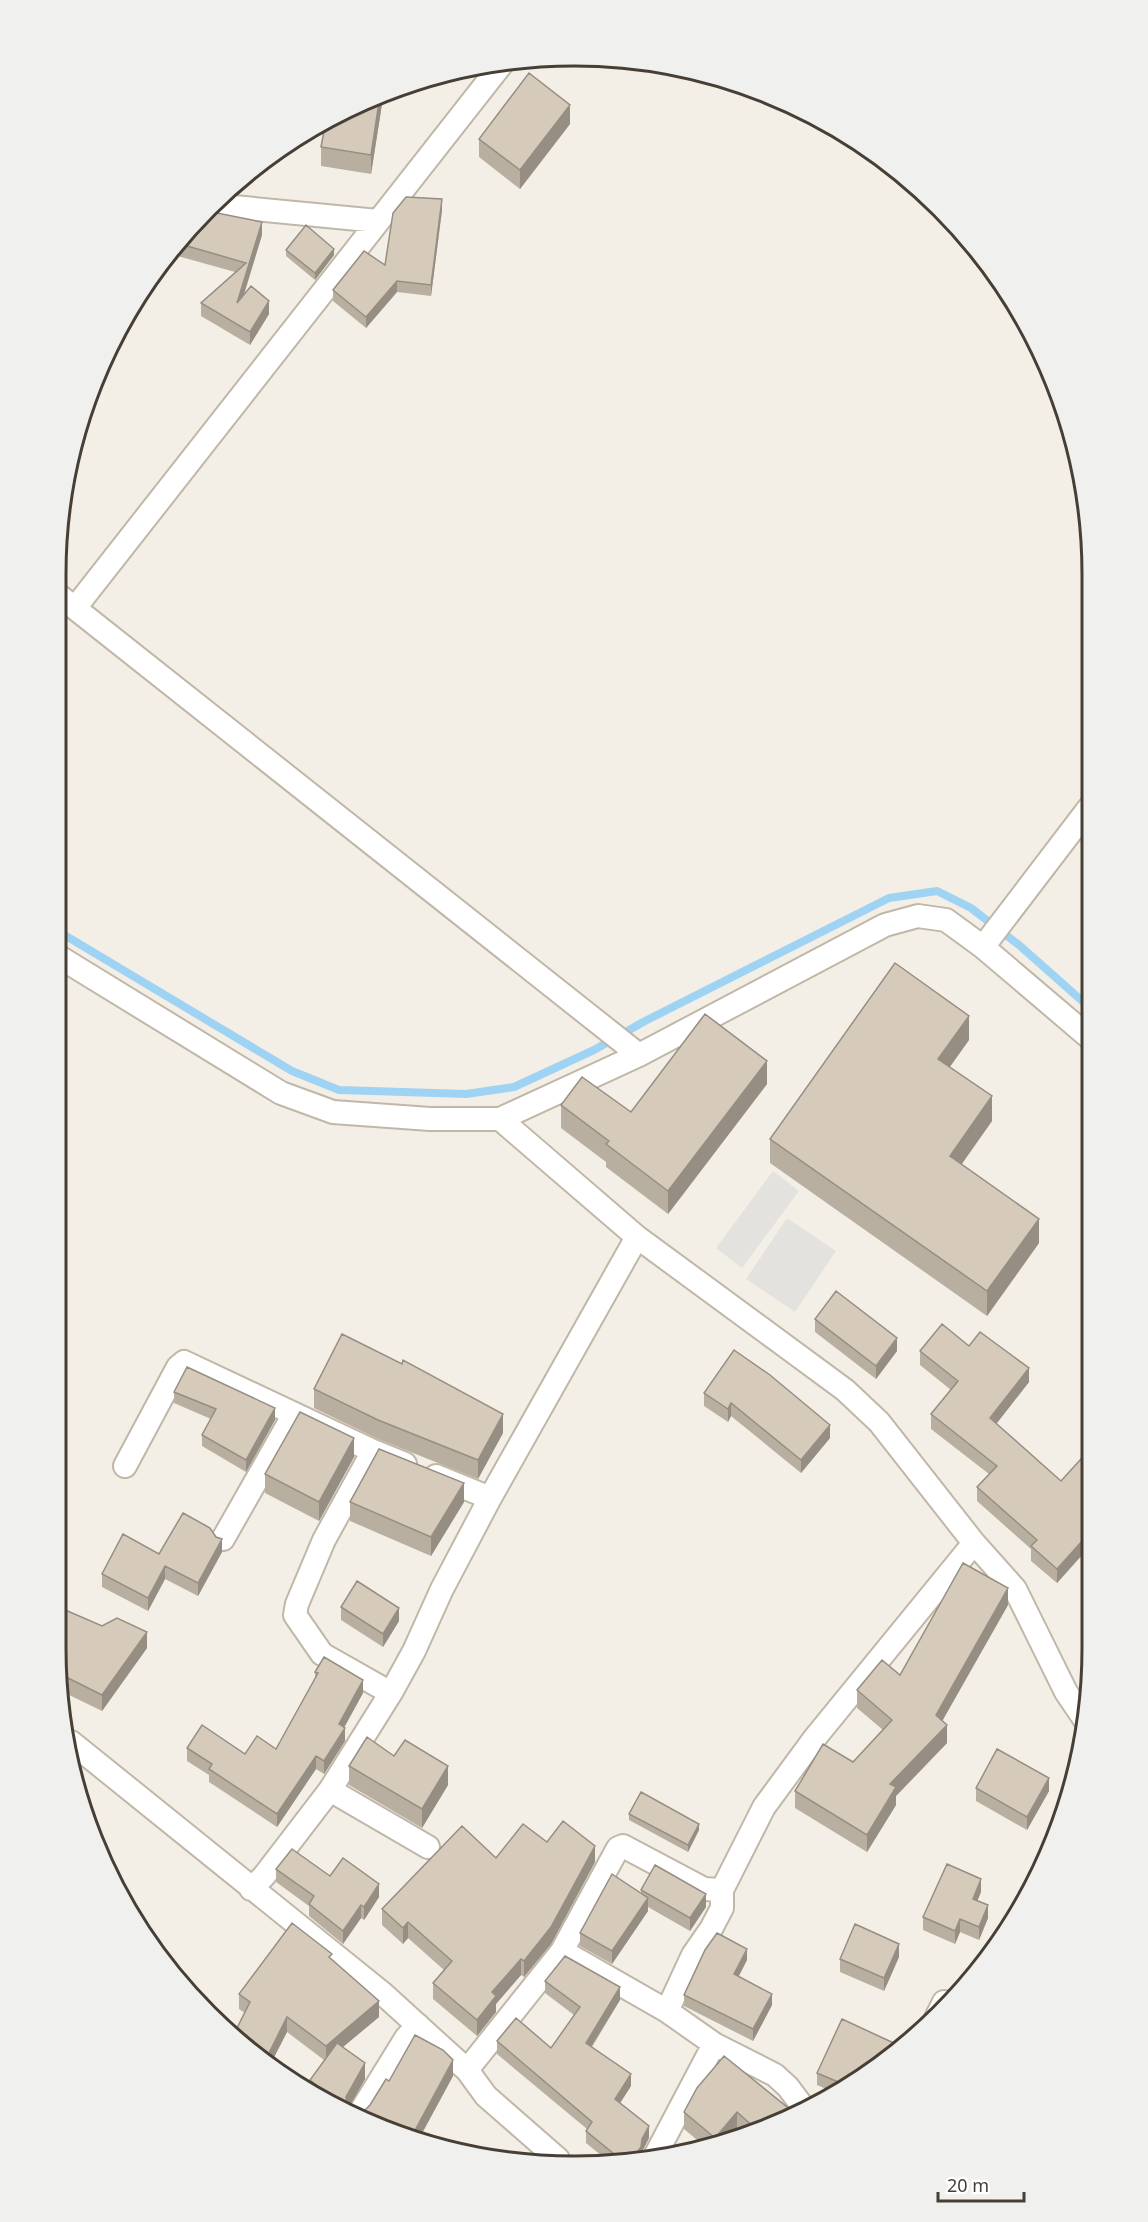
<svg xmlns="http://www.w3.org/2000/svg" width="1148" height="2222" font-family="'Noto Sans',sans-serif">
	<style>
		.parking { fill: #e4e2de }
		.lines { fill: none; stroke-linecap: round; stroke-linejoin: round }
		.stream { stroke: #9fd3f3; stroke-width: 8 }
		.street-casing { stroke: #c0b7a8; stroke-width: 26 }
		.street { stroke: #fff; stroke-width: 22 }
		.wall { fill: #b8afa1 }
		.shaded-wall { fill: #968e83 }
		.building { fill: #d6cbbb; stroke: #968e83; stroke-width: 1.5 }
		.rim { fill: none; stroke: #473f35; stroke-width: 3 }
	</style>
	<rect width="100%" height="100%" fill="#f4efe6"/>
	<!-- parking -->
	<path class="parking" d="M773,1171L799,1191L742,1268L716,1248Z
		M787,1218L836,1251L795,1312L746,1279Z"/>
	<g class="lines">
		<!-- stream -->
		<path class="stream" d="M56,930L292,1071L339,1090L466,1094L514,1087L594,1050L645,1021L889,898L937,891L971,908L1019,945L1089,1007"/>
		<!-- street casing -->
		<g class="street-casing">
			<path id="street" d="M213,205L378,221
				M75,608L504,61
				M983,947L1089,808
				M56,955L281,1093L333,1112L430,1119H500L639,1055L57,594
				M639,1055L885,925L918,916L946,920L983,947L1090,1038
				M500,1119L637,1237L845,1390L879,1422L974,1543L1015,1589L1066,1692L1085,1720
				M373,1451L324,1540L297,1604L295,1615L322,1654L382,1688L392,1691
				M125,1466L178,1367L184,1362L373,1451L405,1464
				M436,1476L490,1498
				M223,1539L294,1414
				M71,1742L381,1992L467,2070L486,2096L558,2159
				M330,1790L428,1847
				M251,1889L264,1876L330,1790L392,1691L414,1651L442,1589L490,1498L637,1237
				M562,1951L667,2011L714,2044L775,2075L788,2087L806,2111
				M667,2011L693,1955L711,1929L722,1908V1890L764,1807L814,1739L974,1543
				M936,2018L944,2002
				M467,2070L562,1951L618,1848L623,1846L704,1889L722,1890
				M359,2114L406,2038L418,2025
				M654,2158L714,2044"/>
		</g>
		<!-- street -->
		<use href="#street" class="street"/>
	</g>
	<!-- wall -->
	<path class="wall" d="M382,95V104L371,174L321,166V147Z
		M570,124L520,189L479,157V139Z
		M442,210L431,296L397,292L366,328L333,301V290L385,265Z
		M207,211L262,235L244,295L269,314L250,345L201,316V303L235,272L174,255V246Z
		M286,250L334,255L315,280L286,256Z
		M969,1040L950,1067L992,1121L961,1164L1039,1243L987,1316L770,1163V1139Z
		M767,1084L668,1214L606,1167V1162L561,1128V1105L631,1112Z
		M815,1319L897,1351L876,1379L815,1332Z
		M969,1346L1029,1382L996,1424L1061,1481L1091,1448V1545L1057,1583L1031,1561V1549L977,1501V1487L989,1474L931,1429V1414L951,1390L920,1365V1351Z
		M314,1389L503,1433L478,1479L378,1439L314,1408Z
		M174,1392L275,1420L246,1472L202,1446V1435L211,1419L174,1403Z
		M704,1393L830,1438L801,1473L731,1416L728,1422L704,1406Z
		M354,1457L319,1521L265,1493V1474Z
		M350,1502H464L431,1556L350,1521Z
		M222,1552L198,1596L165,1579L148,1611L102,1587V1574L159,1554Z
		M1008,1605L942,1721L947,1743L896,1796V1805L867,1852L795,1808V1791L853,1762L883,1730L857,1708V1690L900,1675Z
		M341,1607L399,1621L383,1647L341,1620Z
		M56,1648H147L102,1711L63,1692Z
		M315,1672L363,1693L344,1727L345,1741L324,1774L316,1769L277,1827L209,1782V1775L187,1761V1748L245,1754L276,1749L315,1679Z
		M394,1756L448,1785L422,1828L349,1785V1766Z
		M976,1788L1049,1791L1027,1830L976,1801Z
		M629,1814L699,1830L688,1852L629,1820Z
		M547,1842L595,1862L551,1944L524,1977L521,1975L496,2004V2012L477,2036L433,1999V1983L444,1970L408,1938L403,1944L382,1925V1909L496,1858Z
		M276,1869L330,1876L379,1897L364,1920L361,1918L343,1944L309,1916V1906L276,1882Z
		M641,1890L706,1907L690,1931L648,1907V1911L612,1964L580,1946V1933L641,1893Z
		M981,1892L977,1901L988,1918L979,1940L960,1932L955,1944L923,1930V1917Z
		M899,1957L884,1991L840,1972V1959Z
		M332,1959L379,2017L343,2047L365,2079L350,2106L358,2111L365,2110L370,2105L389,2081L453,2076L420,2137L314,2097L310,2093V2080L324,2060L287,2032L270,2065L232,2038L245,2013L239,2009V1994Z
		M747,1960L739,1976L772,2005L753,2041L684,2006V1995Z
		M545,1981L620,2000L592,2047L631,2086L620,2103L649,2138L642,2152L641,2159L639,2162L608,2161L586,2143V2131L587,2129L497,2054V2041L551,2048L574,2015L545,1993Z
		M898,2045L833,2092L817,2085V2073Z
		M697,2088L797,2115L740,2132L737,2130L733,2134L702,2144L684,2129V2112Z"/>
	<!-- shaded-wall -->
	<path class="shaded-wall" d="M380,95H382V104L371,174V155Z
		M570,105V124L520,189V170Z
		M442,199V210L431,296V285Z
		M262,222V235L237,316V303Z
		M334,249V255L315,280V273Z
		M397,281V292L366,328V317Z
		M269,301V314L250,345V332Z
		M969,1016V1040L938,1083V1059Z
		M767,1061V1084L668,1214V1191Z
		M992,1096V1121L950,1181V1156Z
		M1039,1219V1243L987,1316V1291Z
		M897,1338V1351L876,1379V1366Z
		M1029,1368V1382L990,1432V1418Z
		M731,1403V1416L728,1422V1409Z
		M275,1408V1420L246,1472V1460Z
		M503,1414V1433L478,1479V1460Z
		M830,1425V1438L801,1473V1460Z
		M354,1438V1457L319,1521V1502Z
		M464,1483V1502L431,1556V1537Z
		M1091,1531V1545L1057,1583V1569Z
		M222,1539V1552L198,1596V1583Z
		M165,1566V1579L148,1611V1598Z
		M1008,1588V1605L936,1732V1715Z
		M399,1608V1621L383,1647V1634Z
		M147,1632V1648L102,1711V1695Z
		M363,1680V1693L339,1737V1724Z
		M947,1725V1743L896,1796V1805L867,1852V1835L890,1784Z
		M345,1728V1741L324,1774V1761Z
		M316,1756V1769L277,1827V1814Z
		M448,1766V1785L422,1828V1809Z
		M1049,1778V1791L1027,1830V1817Z
		M699,1824V1830L688,1852V1845Z
		M595,1846V1862L551,1944L524,1977V1961Z
		M981,1879V1892L973,1911V1899Z
		M379,1884V1897L364,1920V1907Z
		M706,1894V1907L690,1931V1918Z
		M648,1898V1911L612,1964V1951Z
		M361,1905V1918L343,1944V1931Z
		M988,1905V1918L979,1940V1927Z
		M960,1919V1932L955,1944V1931Z
		M408,1922V1938L403,1944V1928Z
		M899,1944V1957L884,1991V1978Z
		M747,1949V1960L734,1985V1974Z
		M521,1959V1975L496,2004V2012L477,2036V2020L492,1992Z
		M620,1987V2000L586,2055V2043Z
		M772,1994V2005L753,2041V2029Z
		M379,2001V2017L326,2061V2046Z
		M287,2017V2032L270,2065L265,2061Z
		M453,2060V2076L420,2137L413,2134Z
		M365,2063V2079L348,2109L346,2097Z
		M631,2074V2086L615,2111V2099Z
		M737,2112V2130L733,2134L715,2140V2138Z
		M767,2118V2124L760,2126Z
		M649,2126V2138L642,2152L641,2159L639,2162H629Z"/>
	<!-- building -->
	<path class="building" d="M529,73L570,105L520,170L479,139Z
		M380,95L371,155L321,147L326,120Z
		M406,197L442,199L431,285L397,281L366,317L333,290L364,251L385,265L393,213Z
		M207,211L262,222L237,303L251,286L269,301L250,332L201,303L246,263L177,243Z
		M306,225L334,249L315,273L286,250Z
		M895,963L969,1016L938,1059L992,1096L950,1156L1039,1219L987,1291L770,1139Z
		M705,1014L767,1061L668,1191L606,1144L609,1141L561,1105L582,1077L631,1112Z
		M836,1291L897,1338L876,1366L815,1319Z
		M942,1324L969,1346L980,1332L1029,1368L990,1418L1061,1481L1091,1448V1531L1057,1569L1031,1546L1037,1540L977,1487L997,1466L931,1414L958,1381L920,1351Z
		M342,1334L402,1364L403,1360L503,1414L478,1460L378,1420L314,1389Z
		M734,1350L770,1375L830,1425L801,1460L731,1403L728,1409L704,1393Z
		M187,1367L275,1408L246,1460L202,1435L216,1409L174,1392Z
		M300,1412L354,1438L319,1502L265,1474Z
		M379,1449L464,1483L431,1537L350,1502Z
		M183,1513L210,1528L216,1537L222,1539L198,1583L165,1566L148,1598L102,1574L123,1534L159,1554Z
		M963,1563L1008,1588L936,1715L947,1725L890,1784L896,1787L867,1835L795,1791L823,1744L853,1762L892,1720L857,1690L882,1660L900,1675Z
		M357,1581L399,1608L383,1634L341,1607Z
		M56,1606L102,1626L117,1618L147,1632L102,1695L60,1674L56,1648Z
		M324,1657L363,1680L339,1724L345,1728L324,1761L316,1756L277,1814L209,1769L212,1764L187,1748L202,1725L245,1754L257,1736L276,1749L318,1673L315,1672Z
		M367,1737L394,1756L405,1740L448,1766L422,1809L349,1766Z
		M997,1749L1049,1778L1027,1817L976,1788Z
		M641,1792L699,1824L688,1845L629,1814Z
		M563,1821L595,1846L551,1927L524,1961L521,1959L492,1992L496,1996L477,2020L433,1983L452,1961L408,1922L403,1928L382,1909L462,1826L496,1858L523,1824L547,1842Z
		M292,1849L330,1876L343,1858L379,1884L364,1907L361,1905L343,1931L309,1904L314,1896L276,1869Z
		M947,1864L981,1879L973,1899L988,1905L979,1927L960,1919L955,1931L923,1917Z
		M655,1865L706,1894L690,1918L641,1890Z
		M612,1874L648,1898L612,1951L580,1933Z
		M292,1923L332,1954L329,1957L379,2001L326,2046L287,2017L265,2061L232,2038L250,2002L239,1994Z
		M855,1924L899,1944L884,1978L840,1959Z
		M717,1933L747,1949L734,1974L772,1994L753,2029L684,1995L705,1950Z
		M565,1956L620,1987L586,2043L631,2074L615,2099L649,2126L642,2139L641,2147L629,2162H624L586,2131L592,2122L497,2041L516,2018L551,2048L580,2007L545,1981Z
		M842,2019L898,2045L855,2076L853,2075L851,2079L843,2084L817,2073Z
		M415,2035L443,2050L453,2060L413,2134L348,2110L310,2080L337,2043L365,2063L346,2097L347,2105L358,2111L365,2110L370,2105L386,2079L389,2081Z
		M724,2056L797,2115L772,2123L767,2118L760,2126L755,2128L737,2112L715,2138L684,2112L697,2088Z"/>
	<!-- crop -->
	<path d="M0 0H1148V2222H0ZM574 66H574A508 508 0 0 1 1082 574V1648A508 508 0 0 1 574 2156H574A508 508 0 0 1 66 1648V574A508 508 0 0 1 574 66Z" fill="#f0f0ef" fill-rule="evenodd"/>
	<path class="rim" d="M574 66H574A508 508 0 0 1 1082 574V1648A508 508 0 0 1 574 2156H574A508 508 0 0 1 66 1648V574A508 508 0 0 1 574 66Z"/>
	<!-- scale -->
	<path d="M938 2192v9h86v-9" fill="none" stroke="#473f35" stroke-width="3"/>
	<text x="947" y="2192" font-size="18" fill="#473f35" stroke="#ffffff" stroke-width="4.5" paint-order="stroke">20 m</text>
</svg>
